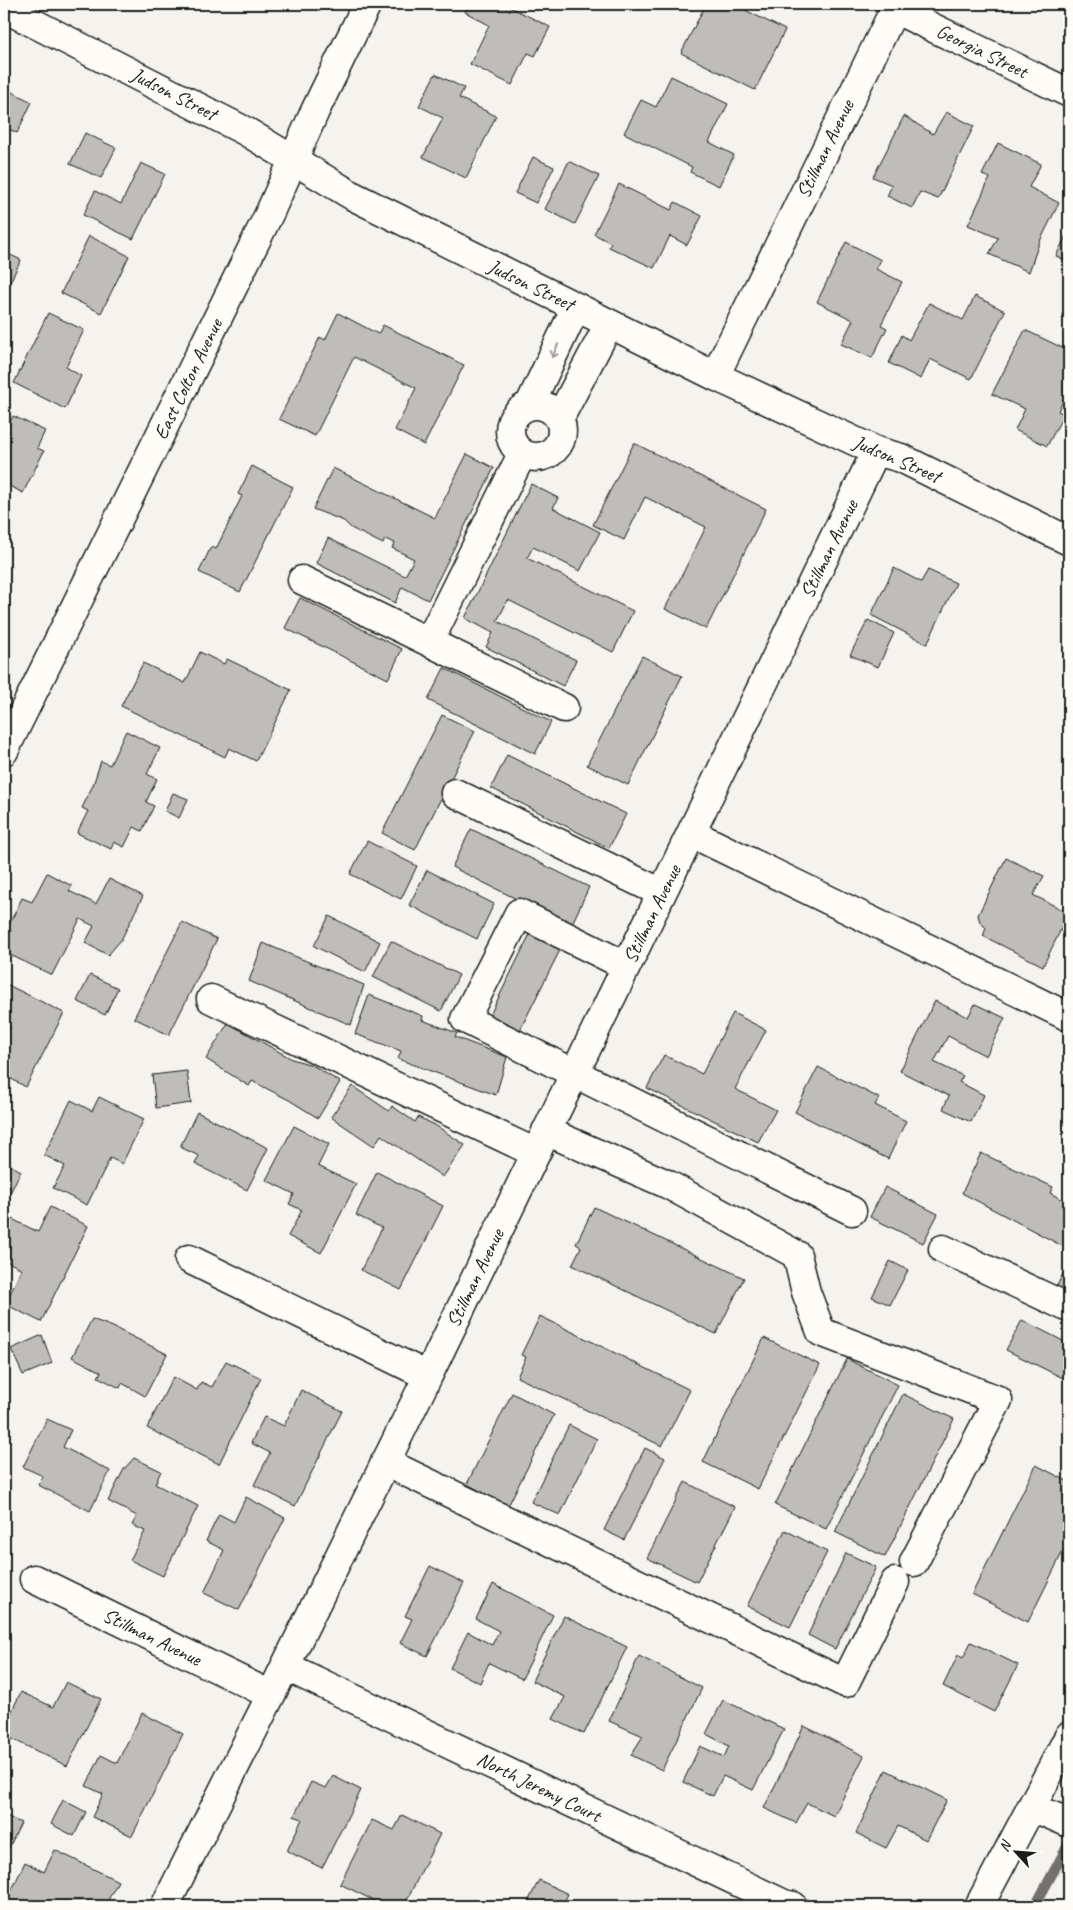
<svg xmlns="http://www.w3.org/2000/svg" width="1073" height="1910" font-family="Caveat,sans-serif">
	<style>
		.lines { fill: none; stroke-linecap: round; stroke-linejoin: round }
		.stream { stroke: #72716f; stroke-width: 10 }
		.building { fill: #bebdba; stroke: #1c1c1c }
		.minor-casing { stroke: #1c1c1c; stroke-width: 31 }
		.major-casing { stroke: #1c1c1c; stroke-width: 31 }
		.minor { stroke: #fdfcf7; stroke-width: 28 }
		.major { stroke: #fdfcf7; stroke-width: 28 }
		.oneway { stroke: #989794 }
		.labels { text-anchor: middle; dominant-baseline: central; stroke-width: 4; stroke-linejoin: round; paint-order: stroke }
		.street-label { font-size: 20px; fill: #1c1c1c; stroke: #fdfcf7 }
	</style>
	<rect width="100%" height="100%" fill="#f4f3ee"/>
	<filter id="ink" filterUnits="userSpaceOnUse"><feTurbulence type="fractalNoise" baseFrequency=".02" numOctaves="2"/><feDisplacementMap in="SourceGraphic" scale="10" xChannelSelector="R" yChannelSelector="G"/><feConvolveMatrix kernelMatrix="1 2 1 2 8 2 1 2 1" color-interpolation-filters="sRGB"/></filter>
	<g filter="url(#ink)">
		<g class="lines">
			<!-- stream -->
			<path class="stream" d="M1035,1906L1069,1843"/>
		</g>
		<!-- building -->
		<path class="building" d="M469,4H507L506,5L550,27L535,56L528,53L512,85L470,64L489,25L465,12Z
			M706,4H733L785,30L755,90L681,53Z
			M435,74L464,88L459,98L496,116L466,178L423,157L443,118L419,106Z
			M671,76L728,104L709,142L734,155L719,186L690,172L692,167L624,133L641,100L656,107Z
			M4,88L32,102L17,133L4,127Z
			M946,112L974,126L938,199L920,192L912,208L887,196L892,185L873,177L904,116L933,134Z
			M85,133L116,148L101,178L70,164Z
			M998,143L1041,164L1029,187L1059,203L1039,243L1029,272L989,254L998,238L968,225L990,178L982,175Z
			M533,157L554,167L536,203L515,193Z
			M569,161L599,176L575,224L545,209Z
			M141,163L165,174L133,239L83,215L95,191L121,204Z
			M619,184L671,210L675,202L702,216L687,245L670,236L654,268L609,247L611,243L594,234Z
			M1069,229V262L1056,256Z
			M89,236L129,256L101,313L61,293Z
			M846,242L881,260L876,269L902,282L881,325L887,328L872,358L841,344L853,320L817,302Z
			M4,252L21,260L8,286L4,284Z
			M975,296L1005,311L971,379L930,359L921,379L889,363L902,335L909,340L929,303L963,320Z
			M48,313L84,330L66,367L81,376L65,409L14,383Z
			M338,313L378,334L383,325L464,365L424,445L395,430L416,388L354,357L315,436L279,419L320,337L325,340Z
			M1025,330L1069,351V389L1058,411L1064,414L1047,446L1015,430L1025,409L992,394Z
			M13,416L45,431L37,448L44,451L23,493L4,483V434Z
			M634,443L766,509L706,629L665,609L706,527L645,497L624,540L593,525Z
			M467,454L494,468L428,600L402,587L395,603L316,563L328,538L405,576L414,559L392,548L395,543L385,539L383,544L351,528L344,521L313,509L333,468L435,518Z
			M252,466L293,487L240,592L199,572L211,547L216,549L242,496L238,494Z
			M531,484L558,498L553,508L600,532L580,571L533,547L527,558L633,611L613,652L508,600L497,621L576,660L563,686L486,647L493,633L465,618Z
			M4,519L10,523L4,536Z
			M894,568L921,582L928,570L956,583L927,644L871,615Z
			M300,598L402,649L388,679L285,628Z
			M868,620L894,633L878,667L850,655Z
			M200,652L224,664L227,659L291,690L256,761L229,748L225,757L121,706L143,663L185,683Z
			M642,656L682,676L628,785L587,765Z
			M444,668L551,722L535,754L428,700Z
			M442,715L475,731L415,850L382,833Z
			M126,731L160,748L147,774L157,779L146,802L154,806L142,831L134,827L124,847L114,842L111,849L77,833L88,811L82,808L93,785L101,761L110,765Z
			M507,755L626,814L609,848L491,788Z
			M173,793L188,799L179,818L165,811Z
			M471,829L589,887L571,926L452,867Z
			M367,841L417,866L401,899L350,874Z
			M1006,858L1044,876L1033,895L1069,913L1043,966L983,936L986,928L980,922L978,915Z
			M427,870L494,904L477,939L409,905Z
			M47,873L72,886L69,891L96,904L109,879L143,896L121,940L108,955L85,943L94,926L80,919L52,975L4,952V935L22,898L32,902Z
			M329,916L380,942L365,972L314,946Z
			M182,922L217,939L169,1035L134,1018Z
			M533,928L563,944L516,1038L486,1023Z
			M391,941L459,975L441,1011L373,977Z
			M263,943L364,985L351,1025L249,981Z
			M90,975L118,988L105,1015L77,1001Z
			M4,983L64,1013L26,1087L4,1075V1038L10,1027L4,1024Z
			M369,995L423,1016L422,1020L457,1033L455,1037L507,1057L496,1095L398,1059L401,1051L355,1034Z
			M935,1001L968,1017L975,1004L1005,1018L986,1056L948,1036L934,1062L963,1076L959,1082L984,1095L971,1122L943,1109L949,1096L900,1071Z
			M733,1013L766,1030L735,1089L776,1110L758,1142L647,1088L664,1055L702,1074Z
			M228,1023L292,1059L312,1065L340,1082L318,1118L289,1100L252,1081L249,1086L206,1059Z
			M818,1067L879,1098L875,1105L906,1121L888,1159L795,1112Z
			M187,1071L191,1103L156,1108L152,1075Z
			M352,1086L389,1111L392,1106L415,1122L418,1117L435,1125L465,1145L443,1177L381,1135L374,1146L331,1117Z
			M99,1097L144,1119L122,1164L110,1158L87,1205L53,1188L65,1166L44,1155L71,1100L92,1111Z
			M197,1112L268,1148L247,1190L195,1164L199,1156L180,1147Z
			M294,1126L329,1144L318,1166L356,1184L321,1253L288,1236L302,1210L289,1204L294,1194L266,1180Z
			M981,1153L1053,1187L1050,1193L1069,1203L1068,1249L962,1193Z
			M4,1162L21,1171L7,1199L4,1197Z
			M377,1172L443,1206L401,1290L361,1270L382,1228L356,1215Z
			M885,1187L938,1214L923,1243L870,1217Z
			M50,1207L88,1226L41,1322L5,1304L22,1269L4,1260V1235L12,1219L38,1232Z
			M594,1207L744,1278L716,1334L572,1265L581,1247L576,1244Z
			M890,1261L908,1270L890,1305L872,1297Z
			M1069,1261V1295L1056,1288Z
			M540,1316L690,1390L662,1446L517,1377L526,1357L521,1355Z
			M92,1319L113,1327L167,1354L145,1396L122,1383L120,1388L98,1377L101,1372L72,1357Z
			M1022,1320L1069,1344V1381L1006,1350Z
			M42,1335L52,1363L23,1375L11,1349Z
			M764,1338L820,1365L758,1489L703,1462Z
			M847,1359L898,1385L826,1529L775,1505Z
			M226,1361L261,1378L219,1464L147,1428L173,1377L197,1390L201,1382L212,1387Z
			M301,1390L342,1411L295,1506L254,1485L270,1453L251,1443L264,1417L284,1426Z
			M512,1393L554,1415L508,1506L467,1484Z
			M903,1394L954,1419L885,1557L835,1532Z
			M47,1419L71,1430L63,1447L110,1471L90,1511L38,1485L43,1476L23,1467Z
			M569,1425L597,1439L560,1515L531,1502Z
			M645,1448L665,1458L624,1540L604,1530Z
			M134,1458L161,1471L155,1484L198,1506L163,1576L130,1560L145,1531L132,1525L137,1516L108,1501L124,1469Z
			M1036,1465L1069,1482V1539L1028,1622L972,1594Z
			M685,1482L735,1507L697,1582L647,1558Z
			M246,1497L285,1518L239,1610L204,1593L224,1550L206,1541L219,1514L234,1522Z
			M785,1530L827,1552L790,1627L747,1606Z
			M846,1553L876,1567L835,1649L808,1635Z
			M430,1566L464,1583L427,1656L400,1643L412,1619L405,1616Z
			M493,1584L553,1615L522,1679L489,1663L480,1683L450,1668L468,1632L492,1645L499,1631L476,1619Z
			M564,1616L627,1647L584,1734L553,1719L565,1697L532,1681Z
			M971,1642L1018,1665L994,1712L943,1686L958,1655L963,1658Z
			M639,1656L702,1688L662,1770L631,1755L643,1736L609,1721Z
			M66,1682L101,1699L67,1766L4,1735V1727L21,1692L53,1707Z
			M723,1700L784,1729L753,1790L723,1776L713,1796L683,1782L700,1746L724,1757L729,1746L706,1734Z
			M142,1713L183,1734L132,1836L92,1817L103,1794L86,1786L101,1755L117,1763Z
			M804,1726L864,1756L834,1816L807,1803L796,1823L764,1808Z
			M886,1770L947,1800L926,1840L898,1826L886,1848L856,1833Z
			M333,1776L361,1790L322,1868L287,1851L302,1819L294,1816L311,1782L326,1788Z
			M63,1800L86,1812L74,1836L51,1824Z
			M4,1815L21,1823L4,1858Z
			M402,1815L440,1834L404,1906H385L340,1884L372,1820L394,1830Z
			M55,1850L118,1881L105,1906H82L76,1904L75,1906H20L7,1900L25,1862L44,1872Z
			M539,1880L568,1894L562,1906H526Z"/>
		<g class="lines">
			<!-- minor casing -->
			<g class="minor-casing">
				<path id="minor" d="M894,9L1069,93
					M715,376L897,4
					M510 431a26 26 0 1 1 52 0a26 26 0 1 1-52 0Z
					M529,406L576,307
					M559,419L609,324
					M302,580L429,642L522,454
					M429,642L564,708
					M4,751L270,212L315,111L367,4
					M455,793L662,893
					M691,833L1069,1017
					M626,966L519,913L465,1019L852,1211
					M211,999L536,1153
					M546,1131L667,1184L797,1255L806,1292L821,1332L998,1400L914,1562
					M943,1249L1069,1308
					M428,1376L876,451
					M385,1462L845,1683L895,1582
					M34,1579L271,1695
					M285,1666L784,1904L793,1906
					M1032,1807L1069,1823
					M165,1906L271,1695L428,1376L189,1259
					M979,1906L1069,1736"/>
			</g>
			<!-- major casing -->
			<g class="major-casing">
				<path id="major" d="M4,8L247,132L353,196L715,376L876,451L901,458L1069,541"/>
			</g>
			<!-- minor -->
			<use href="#minor" class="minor"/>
			<!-- major -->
			<use href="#major" class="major"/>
		</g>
		<!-- one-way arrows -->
		<defs><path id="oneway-shaft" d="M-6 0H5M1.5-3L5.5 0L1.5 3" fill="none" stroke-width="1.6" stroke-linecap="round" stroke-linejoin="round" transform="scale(1.25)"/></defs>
		<use class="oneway" href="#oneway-shaft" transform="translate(555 351) rotate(115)"/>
	</g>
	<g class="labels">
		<!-- street labels -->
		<g class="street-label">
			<text transform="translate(982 51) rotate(26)">Georgia Street</text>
			<text transform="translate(174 94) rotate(27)">Judson Street</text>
			<text transform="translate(825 149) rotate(-64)">Stillman Avenue</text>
			<text transform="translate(531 285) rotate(26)">Judson Street</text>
			<text transform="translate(188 379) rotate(-64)">East Colton Avenue</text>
			<text transform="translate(897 459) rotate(23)">Judson Street</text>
			<text transform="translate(829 549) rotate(-64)">Stillman Avenue</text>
			<text transform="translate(652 914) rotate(-64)">Stillman Avenue</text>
			<text transform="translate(475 1278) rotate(-64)">Stillman Avenue</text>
			<text transform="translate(152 1637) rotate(26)">Stillman Avenue</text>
			<text transform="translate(539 1787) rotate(26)">North Jeremy Court</text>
		</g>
	</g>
	<!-- margin -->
	<rect width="1073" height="1910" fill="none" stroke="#fdfcf7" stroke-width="20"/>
	<rect x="10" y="10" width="1053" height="1890" fill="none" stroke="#1c1c1c" stroke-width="2" filter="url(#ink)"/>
	<!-- north arrow -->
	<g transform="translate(1016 1852) rotate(296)" stroke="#fdfcf7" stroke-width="4" paint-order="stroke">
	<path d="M0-4L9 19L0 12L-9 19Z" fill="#1c1c1c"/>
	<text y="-8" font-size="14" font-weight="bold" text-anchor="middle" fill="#1c1c1c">N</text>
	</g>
</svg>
